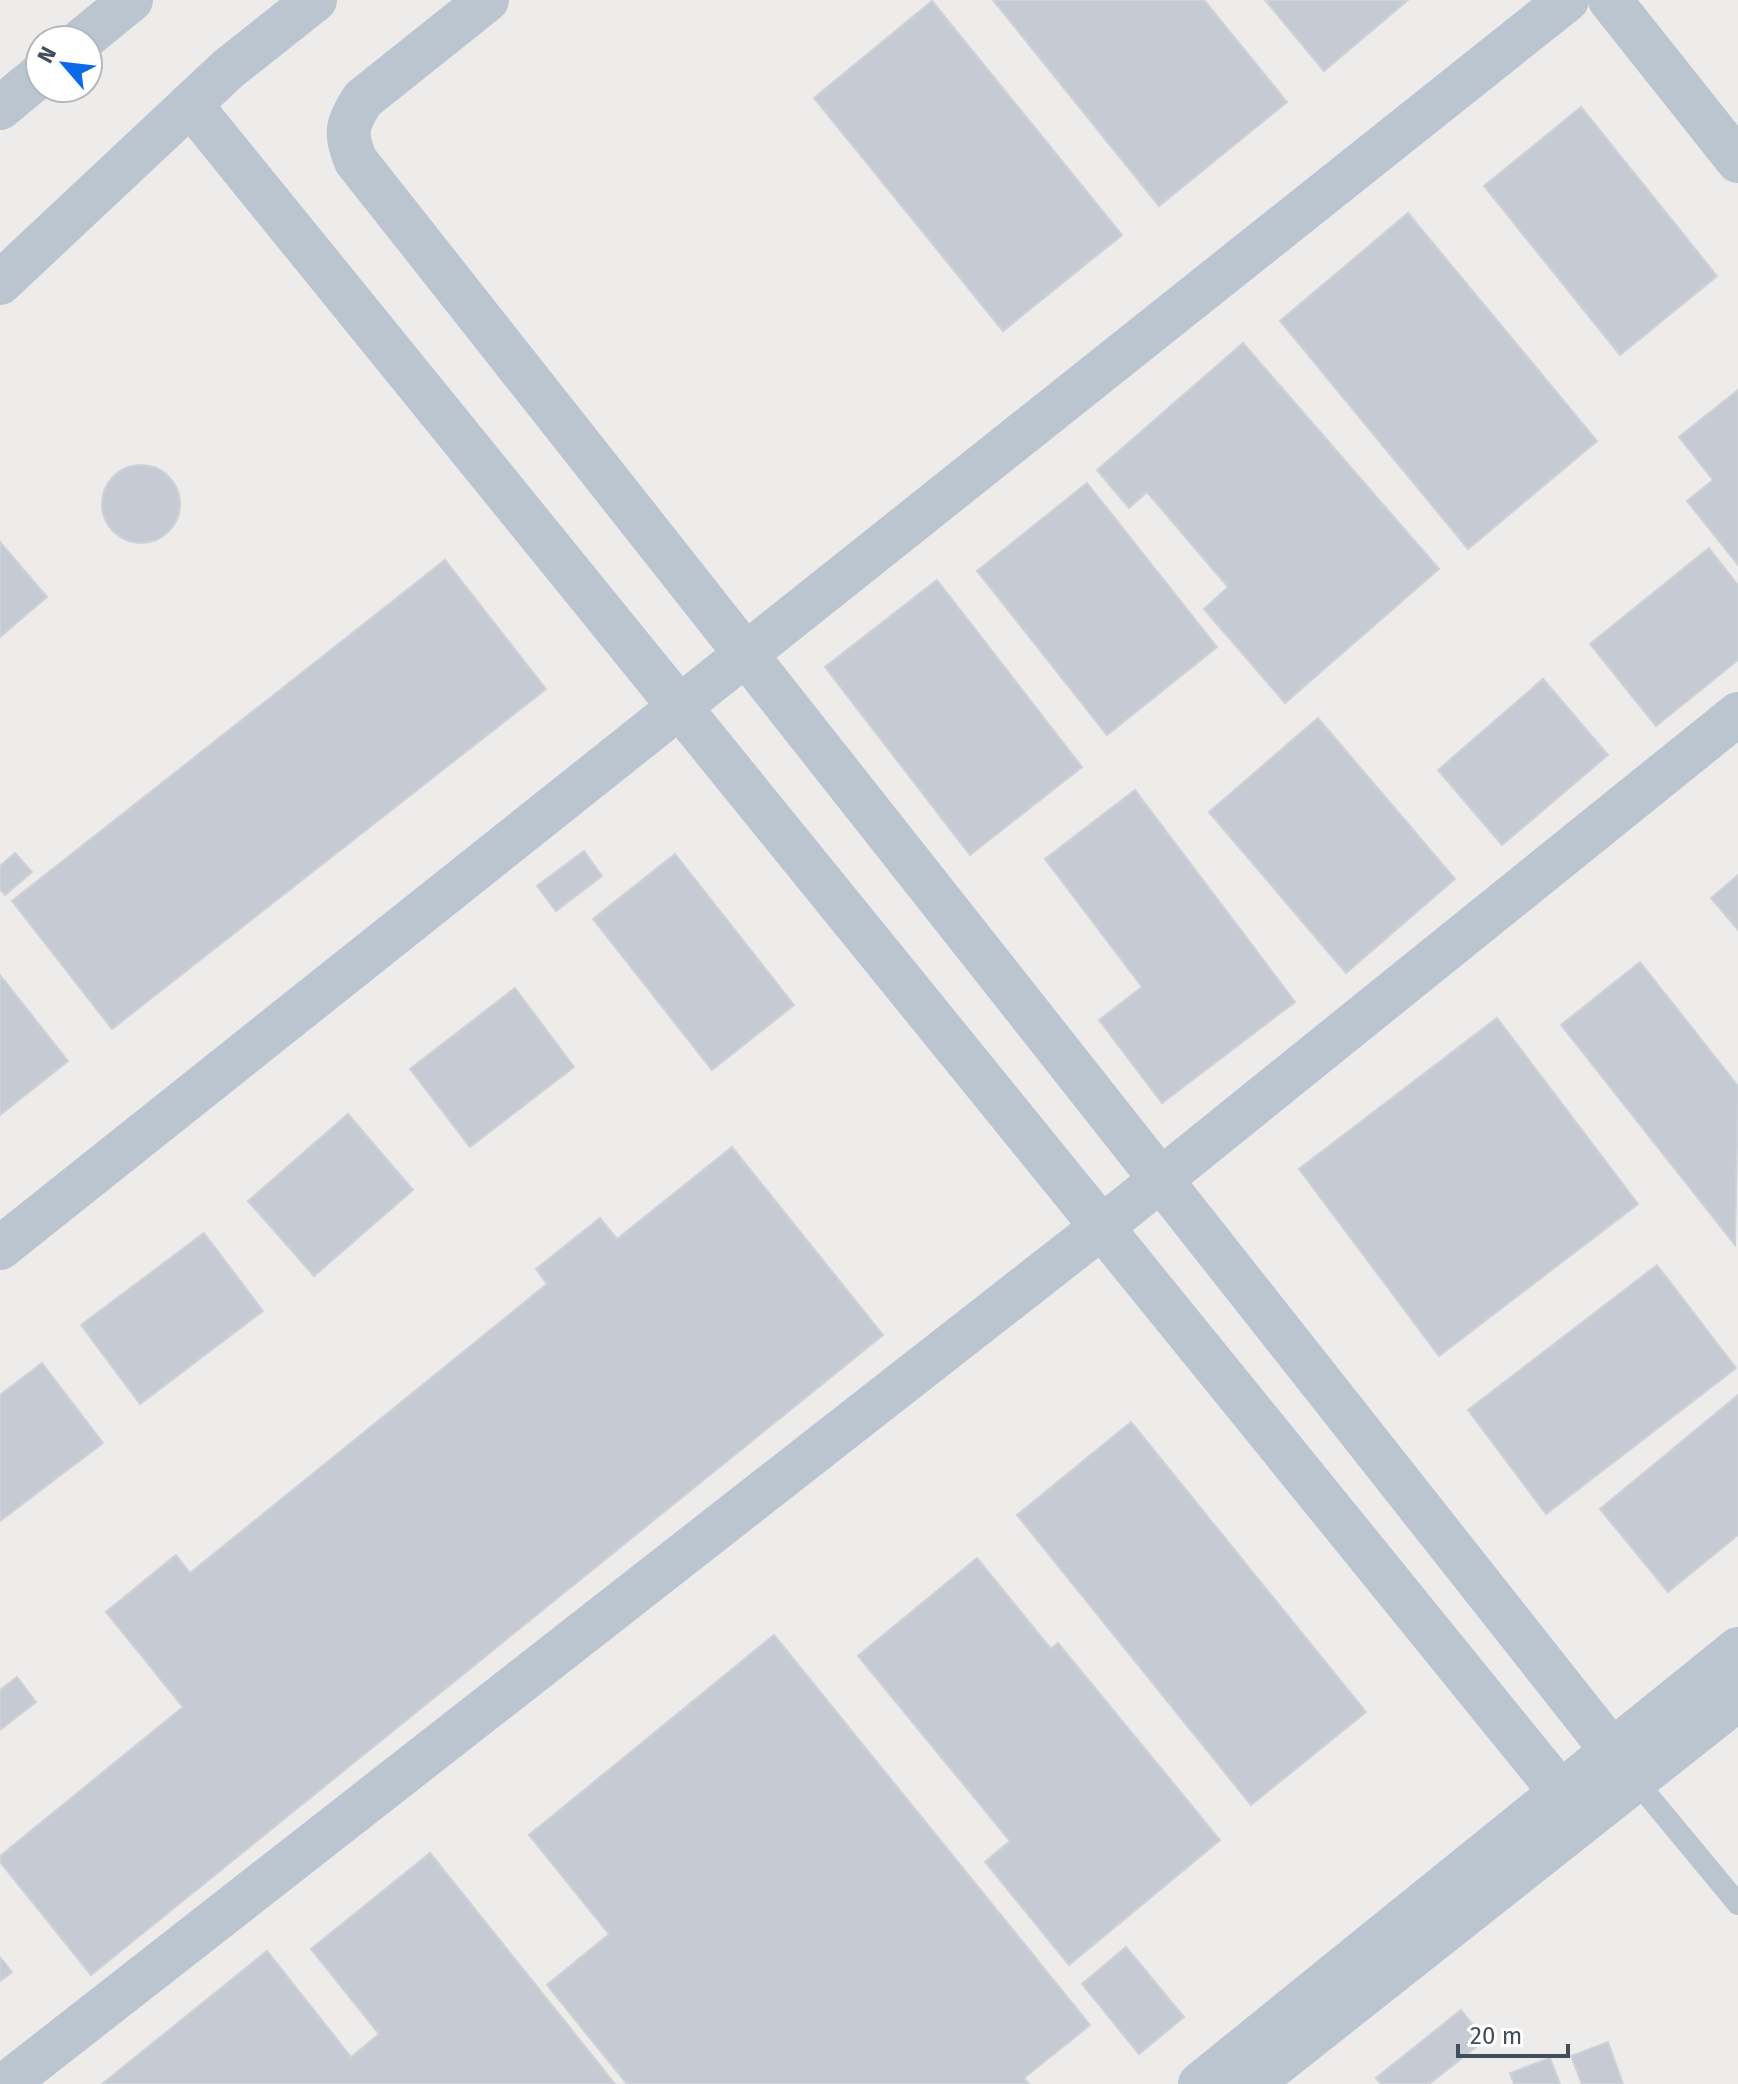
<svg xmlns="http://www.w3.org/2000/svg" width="1738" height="2084" font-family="'Fira Sans',sans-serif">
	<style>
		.building { fill: #c6cad2; stroke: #ced1d8; stroke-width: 2 }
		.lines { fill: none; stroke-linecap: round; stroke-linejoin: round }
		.lane { stroke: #bac5cf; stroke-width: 22 }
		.street { stroke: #bac5cf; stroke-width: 44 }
	</style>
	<rect width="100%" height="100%" fill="#eeebeb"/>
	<!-- building -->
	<path class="building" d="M993,0H1204L1287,102L1159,206Z
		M1265,0H1408L1324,71Z
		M932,1L1122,235L1003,331L814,98Z
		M1581,107L1717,276L1620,355L1484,186Z
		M1408,213L1597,441L1468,549L1280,321Z
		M1243,343L1439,569L1285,703L1204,609L1228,587L1147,492L1129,508L1097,470Z
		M1738,390V565L1687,501L1713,480L1679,437Z
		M102 504a39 39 0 1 1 78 0a39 39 0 1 1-78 0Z
		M1087,483L1217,647L1107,735L977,571Z
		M0,542L47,597L0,637Z
		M1709,548L1738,585V660L1656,726L1590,644Z
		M445,560L546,689L112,1029L12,901Z
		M937,580L1082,767L970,855L825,667Z
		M1543,679L1608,755L1502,845L1438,770Z
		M1318,718L1455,879L1346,973L1209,812Z
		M1135,790L1295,1002L1162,1103L1099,1020L1142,987L1045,859Z
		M584,851L602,876L556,911L537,886Z
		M15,853L32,872L5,895L0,889V866Z
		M675,854L794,1005L712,1070L593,919Z
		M1738,875V930L1711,898Z
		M1640,962L1738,1086L1735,1245L1561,1025Z
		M0,975L68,1061L0,1115Z
		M515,988L574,1067L470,1147L410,1069Z
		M1497,1018L1638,1204L1439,1356L1299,1169Z
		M348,1114L413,1190L314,1276L248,1201Z
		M732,1147L883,1335L91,1975L0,1862V1856L183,1707L106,1612L176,1555L190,1573L547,1284L536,1269L600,1218L617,1239Z
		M204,1233L263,1311L140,1404L81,1325Z
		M1657,1265L1736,1368L1546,1514L1468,1410Z
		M42,1363L103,1443L0,1521V1395Z
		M1738,1395V1535L1668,1592L1600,1509Z
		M1131,1422L1366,1712L1251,1805L1017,1515Z
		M977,1558L1051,1649L1058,1643L1220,1840L1069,1965L985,1862L1010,1841L858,1656Z
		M774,1635L1090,2025L1024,2078L1029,2084H627L547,1985L609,1934L529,1835Z
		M17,1677L36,1702L0,1730V1690Z
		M430,1853L615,2084H102L267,1951L351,2057L379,2034L311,1949Z
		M1126,1947L1184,2017L1139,2054L1082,1984Z
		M0,1957L12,1972L0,1981Z
		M1461,2010L1485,2040L1429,2084H1381L1376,2078Z
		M1608,2042L1623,2084H1582L1571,2056Z
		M1550,2058L1560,2084H1514L1510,2073Z"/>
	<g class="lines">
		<!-- lane -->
		<path class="lane" d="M1636,1781L1738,1904"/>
		<!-- street -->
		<path class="street" d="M487,0L363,99C347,123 344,134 356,161L1636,1781
			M1610,0L1738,161
			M82,40L131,0
			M190,104L1584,1821
			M0,108L40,75
			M0,283L228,69L315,0
			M0,1248L1567,0
			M6,2084L1102,1227L1738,714
			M1200,2084L1738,1649
			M1251,2084L1738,1699"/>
	</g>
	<!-- north arrow -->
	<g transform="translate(64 64) rotate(298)"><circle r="38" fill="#ffffff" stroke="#b3b8bd" stroke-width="2"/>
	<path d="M0-6L14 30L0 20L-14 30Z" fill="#0c69e7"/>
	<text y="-12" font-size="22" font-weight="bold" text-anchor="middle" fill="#424e59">N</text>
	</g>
	<!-- scale -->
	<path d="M1458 2044v12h110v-12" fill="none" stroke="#424e59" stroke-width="4"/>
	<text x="1470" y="2044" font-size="24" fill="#424e59" stroke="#ffffff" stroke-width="6" paint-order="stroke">20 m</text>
</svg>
